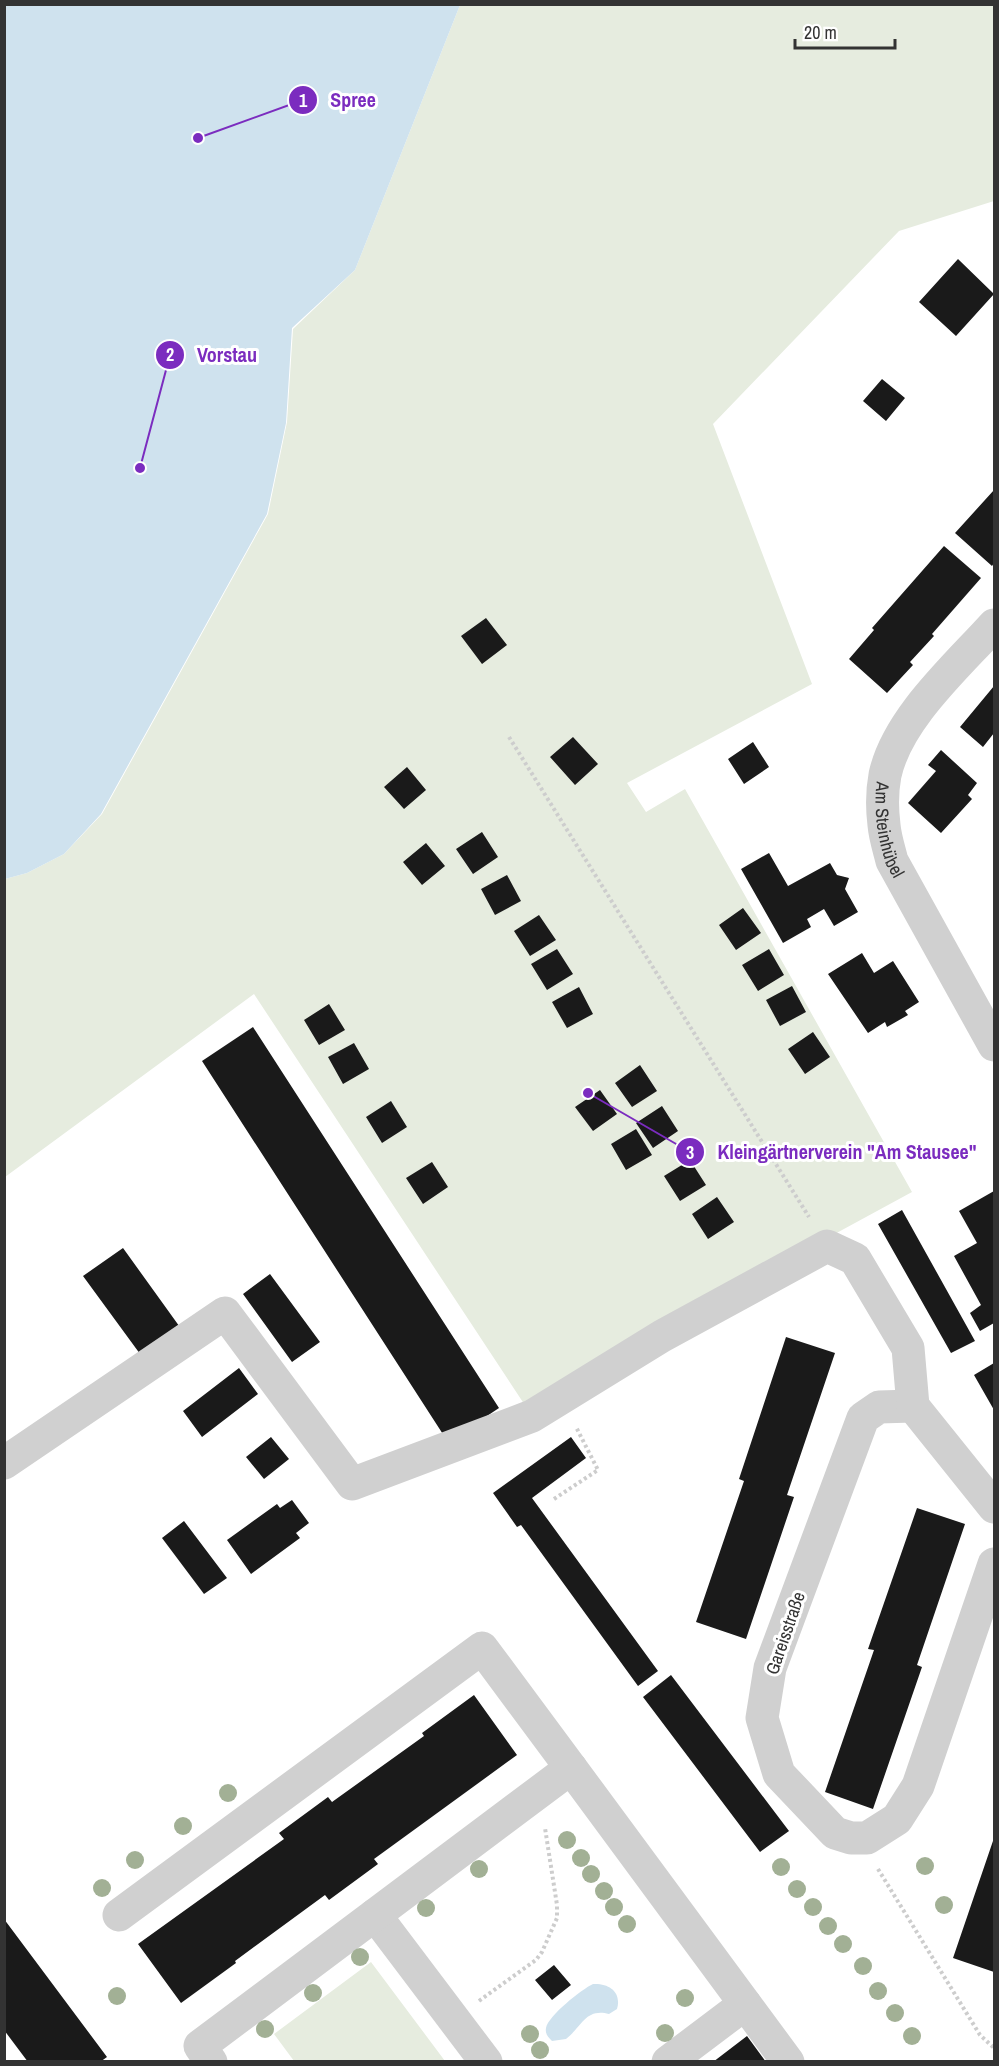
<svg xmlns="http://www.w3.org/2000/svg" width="999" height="2066" font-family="'Archivo Narrow',sans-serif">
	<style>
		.green { fill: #e6ecdf }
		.water { fill: #cfe2ee }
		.building { fill: #1a1a1a }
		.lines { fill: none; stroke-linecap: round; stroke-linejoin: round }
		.path { stroke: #cdcdcd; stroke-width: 4; stroke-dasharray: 3 3; stroke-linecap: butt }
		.minor { stroke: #d0d0d0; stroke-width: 33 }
		.tree { fill: #a2b095 }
		.labels { text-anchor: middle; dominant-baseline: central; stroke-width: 6; stroke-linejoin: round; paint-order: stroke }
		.street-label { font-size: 18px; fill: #333; stroke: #fff }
		.leader { fill: none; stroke: #7b2cbf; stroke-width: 2 }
		.callout-dot { fill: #7b2cbf; stroke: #fff; stroke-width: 2 }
		.mark-label { font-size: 18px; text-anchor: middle; font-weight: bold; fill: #fff }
		.callout-label { font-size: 20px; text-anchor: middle; font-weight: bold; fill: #7b2cbf; stroke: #fff; stroke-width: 6; stroke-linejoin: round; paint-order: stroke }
	</style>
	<rect width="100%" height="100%" fill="#fff"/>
	<!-- green -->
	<path class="green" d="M460,5H994V201L899,231L713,424L812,684L627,783L646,812L685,789L912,1192L820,1242L532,1416L254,994L5,1177V879L27,873L64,854L102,814L268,514L287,422L293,329L355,270Z
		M371,1962L445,2061H294L274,2034Z"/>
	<!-- water -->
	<path class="water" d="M5,4L460,5L355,270L292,328L286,423L267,514L101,814L64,854L27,873L5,879Z
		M593,1984C609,1983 622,1992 617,2009L609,2014C585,2008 582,2027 566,2039L552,2041C548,2037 545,2034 546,2028C548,2016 582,1989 593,1984Z"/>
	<!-- building -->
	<path class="building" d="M958,259L994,294L956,336L919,302Z
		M882,379L905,398L886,421L863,401Z
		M994,490V563L992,566L955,533Z
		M944,546L981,578L932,634L934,636L910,662L913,665L887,693L849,659L874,630L872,628Z
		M486,618L507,645L482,664L461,636Z
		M994,686V733L983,747L960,727Z
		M573,737L598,764L575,785L550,757Z
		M753,742L769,767L744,784L728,759Z
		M941,750L977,783L968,795L972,799L941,833L908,803L936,771L928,765Z
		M407,767L426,790L404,809L384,787Z
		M482,832L498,857L473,874L456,849Z
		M426,843L445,866L422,885L403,862Z
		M769,853L788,886L830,863L837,875L849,878L845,889L858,912L834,926L824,909L807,919L811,927L783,943L741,869Z
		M507,875L521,901L495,915L481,889Z
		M743,908L761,933L736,950L719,925Z
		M539,915L556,940L530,956L514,931Z
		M557,949L573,974L547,990L531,964Z
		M769,949L784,975L758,991L742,965Z
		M862,953L874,973L893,961L919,1002L905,1011L908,1015L887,1027L885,1022L868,1033L828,974Z
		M792,986L806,1012L780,1026L766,1000Z
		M579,987L593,1014L567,1028L552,1002Z
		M329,1004L345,1030L319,1045L304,1020Z
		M253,1027L499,1408L448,1442L202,1061Z
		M813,1032L830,1057L805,1074L788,1049Z
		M354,1043L369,1069L343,1084L328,1057Z
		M640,1065L657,1091L632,1107L615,1083Z
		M600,1090L617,1114L593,1131L575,1107Z
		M391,1101L407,1127L382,1143L366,1117Z
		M662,1106L678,1131L653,1148L636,1123Z
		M636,1129L652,1155L626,1170L611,1144Z
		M690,1160L706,1185L680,1201L664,1176Z
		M432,1162L448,1187L423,1204L406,1178Z
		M994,1191V1323L980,1331L970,1313L981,1305L954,1256L977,1243L959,1211Z
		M717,1197L734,1222L708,1239L692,1214Z
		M902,1210L975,1341L951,1353L878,1224Z
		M123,1248L182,1330L143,1358L83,1276Z
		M270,1274L320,1342L292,1362L243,1294Z
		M786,1337L835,1353L787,1495L794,1497L746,1639L696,1622L744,1481L739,1479Z
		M994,1363V1410L974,1375Z
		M239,1368L258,1394L202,1437L183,1411Z
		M271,1437L289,1459L264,1479L246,1457Z
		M571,1437L586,1458L532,1498L658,1671L638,1686L521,1525L517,1527L493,1493Z
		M292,1500L309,1523L296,1533L300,1538L251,1574L227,1540L277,1504L280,1508Z
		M917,1508L965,1524L917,1665L922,1667L873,1809L825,1792L874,1650L868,1649Z
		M184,1521L227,1578L204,1594L162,1538Z
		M671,1675L789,1831L760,1852L643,1697Z
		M474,1695L517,1755L374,1859L378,1864L329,1900L325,1895L235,1961L236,1963L181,2003L138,1944L284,1839L279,1833L328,1797L332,1802L424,1736L422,1733Z
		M994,1838V1972L953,1958Z
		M4,1919L107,2057L100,2062H28L4,2030Z
		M554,1965L571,1985L552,2000L535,1980Z
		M747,2036L766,2062H713Z"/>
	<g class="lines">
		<!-- path -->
		<path class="path" d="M509,737L809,1217
			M554,1499L598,1470L576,1427
			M878,1869L980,2035L994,2048
			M479,2001L536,1960L542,1952L557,1918V1905L545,1828"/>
		<!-- minor -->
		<g class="minor">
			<path id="s1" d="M994,625C957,666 897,719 885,775C882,791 882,809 884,825C885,837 889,849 892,861L994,1045"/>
			<path d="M913,1406L879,1407L863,1418L770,1668L762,1718L779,1774L835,1833L851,1838H867L897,1819L918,1786L994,1564"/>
			<path d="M4,1463L225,1313L352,1484L532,1416L662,1336L827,1246L855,1259L908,1348L913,1406L994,1507"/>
			<path d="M119,1915L482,1648L571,1768"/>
			<path d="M375,1915L486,2062"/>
			<path d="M211,2062L200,2046L571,1768L788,2062"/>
			<path d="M668,2062L745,2004"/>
		</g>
	</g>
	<!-- trees -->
	<g class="tree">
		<circle cx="228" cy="1793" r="9"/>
		<circle cx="183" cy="1826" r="9"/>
		<circle cx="567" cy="1840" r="9"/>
		<circle cx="581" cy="1858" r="9"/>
		<circle cx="135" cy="1860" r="9"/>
		<circle cx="925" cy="1866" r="9"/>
		<circle cx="781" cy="1867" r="9"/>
		<circle cx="479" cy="1869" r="9"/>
		<circle cx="591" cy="1874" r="9"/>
		<circle cx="102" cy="1888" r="9"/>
		<circle cx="797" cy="1889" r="9"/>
		<circle cx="604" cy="1891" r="9"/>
		<circle cx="944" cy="1905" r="9"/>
		<circle cx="614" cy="1907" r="9"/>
		<circle cx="813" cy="1907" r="9"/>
		<circle cx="426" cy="1908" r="9"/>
		<circle cx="627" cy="1924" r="9"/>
		<circle cx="828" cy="1926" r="9"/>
		<circle cx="843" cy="1944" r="9"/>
		<circle cx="360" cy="1957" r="9"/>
		<circle cx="863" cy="1966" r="9"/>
		<circle cx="878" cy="1991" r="9"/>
		<circle cx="313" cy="1993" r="9"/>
		<circle cx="117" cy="1996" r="9"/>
		<circle cx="685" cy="1998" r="9"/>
		<circle cx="895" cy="2013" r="9"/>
		<circle cx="265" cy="2029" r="9"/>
		<circle cx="665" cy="2033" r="9"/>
		<circle cx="530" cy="2034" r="9"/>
		<circle cx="912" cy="2036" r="9"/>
		<circle cx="540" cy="2050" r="9"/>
	</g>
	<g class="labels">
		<!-- street labels -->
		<g class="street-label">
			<text stroke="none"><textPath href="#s1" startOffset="243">Am Steinhübel</textPath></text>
			<text transform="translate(785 1633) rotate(-71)">Gareisstraße</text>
		</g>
	</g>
	<!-- callouts -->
	<path class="leader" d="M198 138L303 100M140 468L170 355M588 1093L690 1152"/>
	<g class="callout-dot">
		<circle cx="198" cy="138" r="6"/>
		<circle cx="140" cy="468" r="6"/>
		<circle cx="588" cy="1093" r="6"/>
		<circle cx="303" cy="100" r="15"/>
		<circle cx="170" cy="355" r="15"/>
		<circle cx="690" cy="1152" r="15"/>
	</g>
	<g class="mark-label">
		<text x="303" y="107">1</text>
		<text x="170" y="361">2</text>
		<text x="690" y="1159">3</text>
	</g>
	<g class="callout-label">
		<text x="353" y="107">Spree</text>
		<text x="227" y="362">Vorstau</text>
		<text x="847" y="1159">Kleingärtnerverein "Am Stausee"</text>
	</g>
	<!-- border -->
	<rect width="999" height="2066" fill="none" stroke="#333333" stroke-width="12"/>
	<!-- scale -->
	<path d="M795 39v9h100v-9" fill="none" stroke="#333333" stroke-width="3"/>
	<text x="804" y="39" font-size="18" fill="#333333" stroke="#ffffff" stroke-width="4.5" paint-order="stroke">20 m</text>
</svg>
